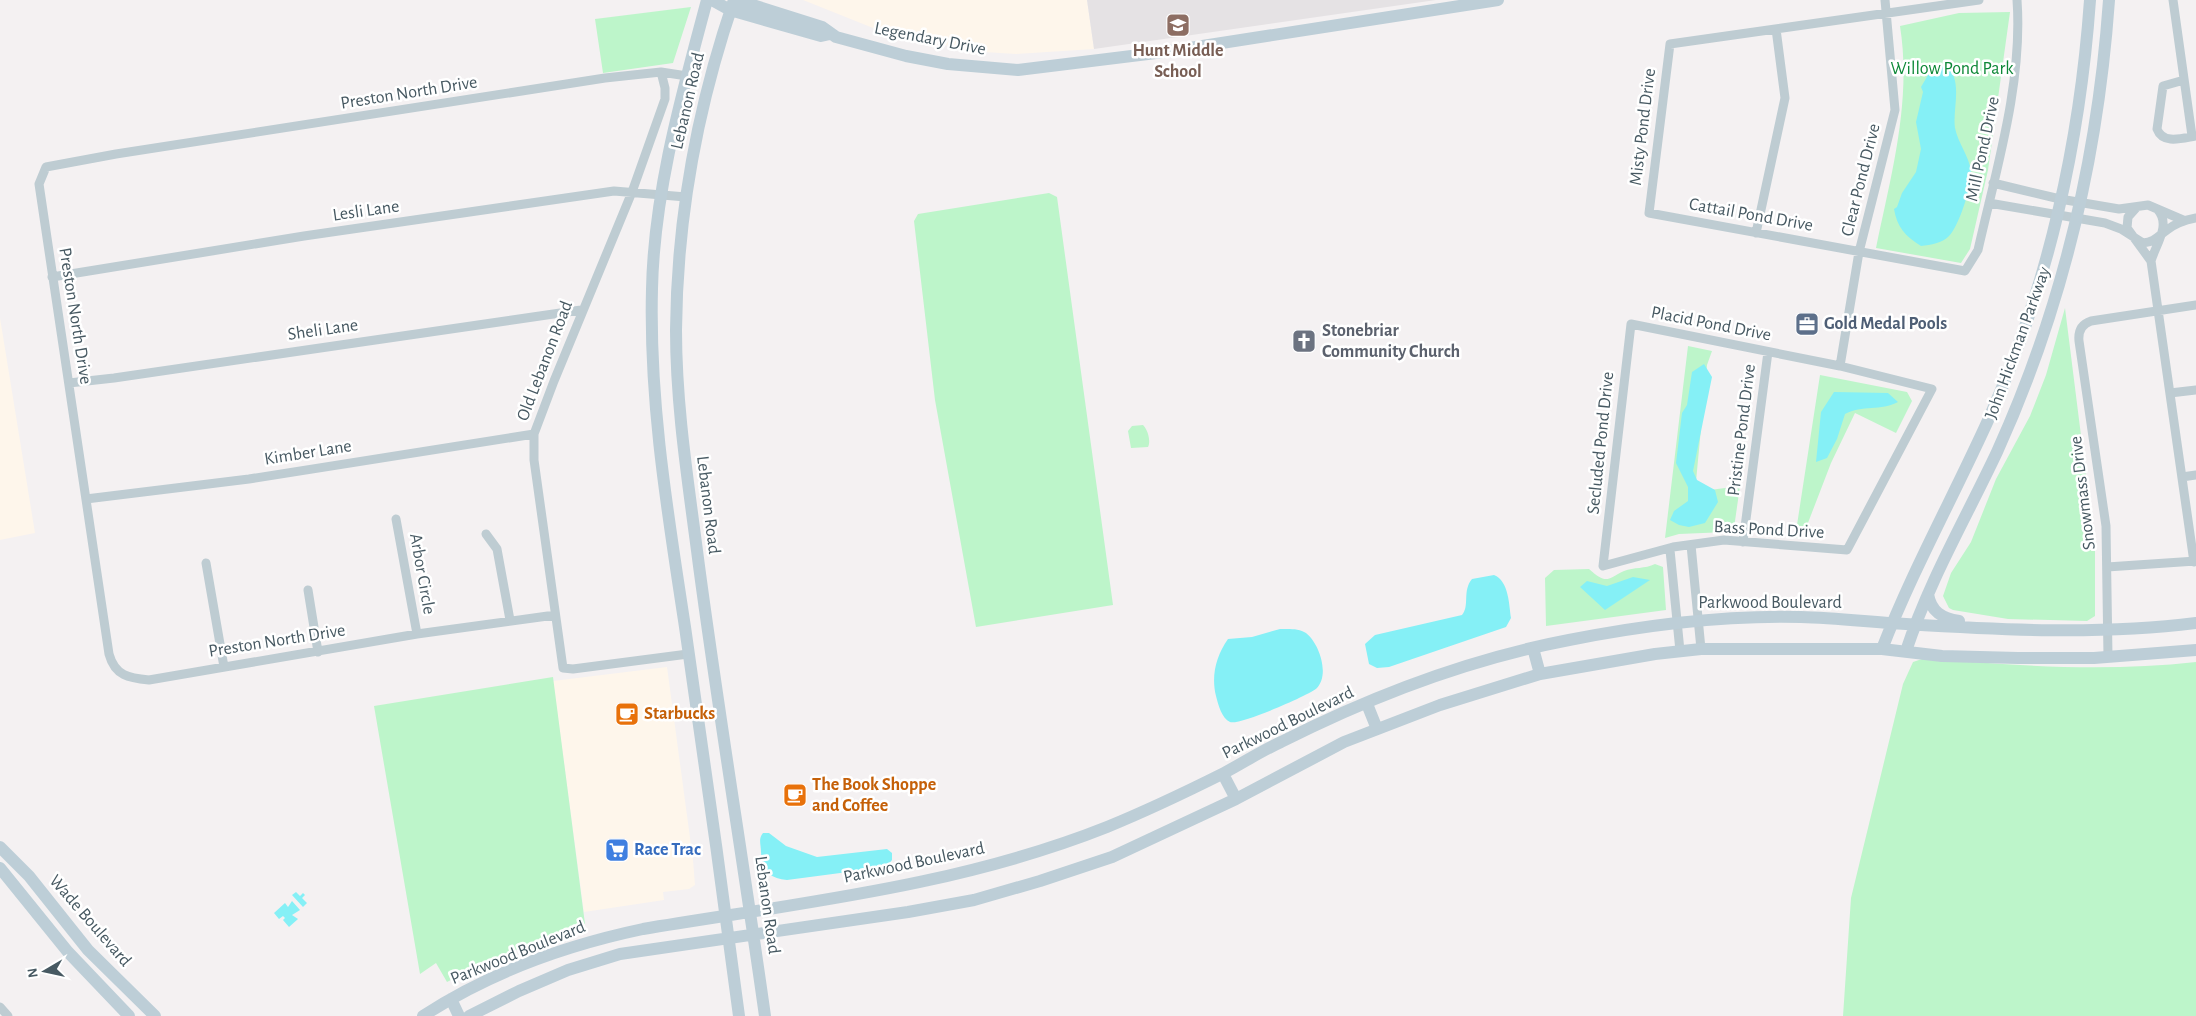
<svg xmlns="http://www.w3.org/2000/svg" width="2196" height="1016" font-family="'Alegreya Sans',sans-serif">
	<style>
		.commercial { fill: #fef6eb }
		.education { fill: #e5e2e4 }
		.green { fill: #bdf5ca }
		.water { fill: #85f0f6 }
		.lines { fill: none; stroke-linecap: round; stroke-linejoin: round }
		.street { stroke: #beccd2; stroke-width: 9 }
		.secondary { stroke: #bdced7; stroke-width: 12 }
		.labels { text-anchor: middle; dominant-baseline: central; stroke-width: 5; stroke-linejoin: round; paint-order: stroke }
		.street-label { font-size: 18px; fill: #475962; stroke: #fff }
		.education-label { font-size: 18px; font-weight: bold; fill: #785e54; stroke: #fff }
		.park-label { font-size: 18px; fill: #0d8837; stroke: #fff }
		.service-label { font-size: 18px; font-weight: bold; fill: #4e5e75; stroke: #fff; text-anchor: start }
		.worship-label { font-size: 18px; font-weight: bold; fill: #5b616d; stroke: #fff; text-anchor: start }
		.food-label { font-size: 18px; font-weight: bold; fill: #c56008; stroke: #fff; text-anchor: start }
		.shop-label { font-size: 18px; font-weight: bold; fill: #366cbe; stroke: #fff; text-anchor: start }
	</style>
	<rect width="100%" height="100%" fill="#f4f1f2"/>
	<!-- commercial -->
	<path class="commercial" d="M803,0H1087L1094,49L1016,54L984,52L893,36Z
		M0,318L35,533L0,540Z
		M667,667L693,860L695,885L689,889L663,892L664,900L584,912L553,681Z"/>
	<!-- education -->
	<path class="education" d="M1087,0H1436L1094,49Z"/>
	<!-- green -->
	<path class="green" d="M691,7L673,63L603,73L595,19Z
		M2010,12L1988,170L1970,249L1961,263L1876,248C1891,175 1912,101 1900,26L1959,13Z
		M1049,193L1057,197L1113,605L976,627L935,400L914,221L918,214Z
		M2065,308L2095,547V616L2087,621L2008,619L1953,610L1949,608L1943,596L1951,573L1971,542L1996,479L2030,416L2046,375Z
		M1688,346L1712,351L1707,365L1695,492L1740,486L1734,528L1727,532L1679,534L1665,538Z
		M1820,375L1907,392L1912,401L1896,433L1855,413L1831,463L1806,528L1809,536L1795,538Z
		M1143,425C1148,430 1151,441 1148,447L1131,448L1128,431L1132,426Z
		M1655,564L1663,567L1666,610L1546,626L1545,578L1554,570L1589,569C1607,585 1607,579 1624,571C1634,567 1645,569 1655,564Z
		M1925,658C2015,666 2106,672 2196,662V1016H1843L1851,898L1903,684L1913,662Z
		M553,677L585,924L578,926L576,930C531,941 488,961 447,982L436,963L420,974L374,706Z"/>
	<!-- water -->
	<path class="water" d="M1943,64C1965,76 1952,109 1955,128C1958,143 1969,156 1971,171C1972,186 1959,226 1949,236C1942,243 1931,245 1921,246C1905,236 1897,227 1894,209L1897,207L1902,193L1916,172L1921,149L1916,122L1923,92L1921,87L1928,75Z
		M1704,364L1712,377L1693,471L1697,480L1715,490L1718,502L1705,523L1689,527L1679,525L1670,520L1674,511L1688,501V487L1676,463L1682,413L1687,405L1692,372Z
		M1834,392L1888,393L1898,402C1881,411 1862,405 1845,414L1837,439L1827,458L1816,462L1821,412Z
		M1494,575C1509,581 1509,605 1511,618L1506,627L1389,667L1377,668L1369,664L1365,644L1375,635L1462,615C1470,606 1462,591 1472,579Z
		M1633,577L1650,580L1605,610L1580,587L1587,581L1607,586Z
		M1280,629C1288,629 1299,628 1306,633C1319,643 1330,674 1317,688C1310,695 1238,726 1230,722C1222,719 1218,704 1216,696C1211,676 1216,656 1228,639L1252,637Z
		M763,833H769L786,846L817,857L887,849L892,853V860L886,867L787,880C768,878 762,870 761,852C761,844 758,839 763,833Z
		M296,892L300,896L303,893L305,895L302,898L307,903L303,907L292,895Z
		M292,901L300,910L292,915L298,919L289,927L283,920L285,918L283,916L279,919L274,913L285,903L288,907Z"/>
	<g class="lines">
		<!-- street -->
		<path class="street" d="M1979,0L1670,44L1649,213L1965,271L1978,250C1996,170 2023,83 2017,0
			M2173,0L2192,136
			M661,72L665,88V99L632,192L554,381L534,434V460L563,668L573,669L688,654
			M2184,80L2163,86L2157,129C2163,145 2183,138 2196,136
			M1993,183L2060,199L2119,209L2148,205L2183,220
			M1989,203L2105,223L2121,229L2143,243C2155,242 2158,236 2167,230C2176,223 2185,220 2196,218
			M2136,208L2128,217L2127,228L2151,261
			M2158,210C2171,225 2156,244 2151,261L2194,562
			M1756,233L1785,98L1776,29
			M52,277L304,236L614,191L686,197
			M1631,324L1840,366L1932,389L1847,550L1724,540L1673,547L1603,566Z
			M1840,366L1859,252L1895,110L1885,0
			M69,383L114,378L581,310
			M2170,393L2196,390
			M2182,477L2196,475
			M86,499L249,479L534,434
			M396,519L417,634
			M486,534L497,549L510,620
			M1743,542L1768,352
			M1691,545L1701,649
			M1670,550L1680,651
			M206,563L224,667
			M2107,567L2196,561
			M308,590L318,652
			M555,615L417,634L149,680C129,678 115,676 109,654L39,184L46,167L116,154L605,78L661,72L687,76
			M2108,657L2106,526L2079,341C2078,331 2082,324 2091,321L2196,305
			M0,1007L8,1016"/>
		<!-- secondary -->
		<path class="secondary" d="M707,0C682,94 654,191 652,289C649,403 668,515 685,627C704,757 722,886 739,1016
			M712,0L730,10L821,36L830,34
			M734,0C698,105 677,218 676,330C676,409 689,487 699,566C719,716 744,866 765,1016
			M737,0L822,27L836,37L906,56L948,64L1018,70L1164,52L1498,0
			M1928,594C1931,612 1942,618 1959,621
			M1533,648L1540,674
			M1882,649C1913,569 1955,494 1990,416C2048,286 2080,142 2090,0
			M1906,651C1929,581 1966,518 1997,452C2062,309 2098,157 2109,0
			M1367,704L1377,729
			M1223,774L1236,799
			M0,847L29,876L88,950L155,1016
			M0,868L68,952L129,1016
			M451,999L459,1016
			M423,1016C489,973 567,945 643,929C799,903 959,886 1107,827C1146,811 1186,792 1224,773C1243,763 1261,751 1281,742C1372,696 1469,659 1569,640C1645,625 1723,615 1801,617C1836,618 1871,622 1906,624C2002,630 2100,635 2196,623
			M469,1016L519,991L568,970L620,954L908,912L974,900L1040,881L1112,857L1236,799L1344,742L1440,705L1540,674L1655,654L1701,649H1882L1942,656L2018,658H2094L2196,650"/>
	</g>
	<!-- icons -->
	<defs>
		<g id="school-square" transform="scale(1.25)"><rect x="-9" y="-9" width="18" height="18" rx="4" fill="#8d6e63" stroke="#fff"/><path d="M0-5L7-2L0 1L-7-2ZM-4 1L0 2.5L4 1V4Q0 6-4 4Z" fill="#fff"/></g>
		<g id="office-square" transform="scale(1.25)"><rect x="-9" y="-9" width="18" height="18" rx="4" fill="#5c6f8a" stroke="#fff"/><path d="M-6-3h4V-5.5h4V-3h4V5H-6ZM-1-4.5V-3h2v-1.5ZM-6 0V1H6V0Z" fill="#fff"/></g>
		<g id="church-square" transform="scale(1.25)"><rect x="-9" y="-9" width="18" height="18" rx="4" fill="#6b7280" stroke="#fff"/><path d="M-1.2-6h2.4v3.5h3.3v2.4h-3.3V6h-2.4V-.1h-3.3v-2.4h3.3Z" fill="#fff"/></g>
		<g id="cafe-square" transform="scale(1.25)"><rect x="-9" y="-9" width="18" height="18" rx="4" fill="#e8710a" stroke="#fff"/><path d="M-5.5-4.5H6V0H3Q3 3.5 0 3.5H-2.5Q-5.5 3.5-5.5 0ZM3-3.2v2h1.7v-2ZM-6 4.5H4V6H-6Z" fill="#fff"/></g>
		<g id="supermarket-square" transform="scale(1.25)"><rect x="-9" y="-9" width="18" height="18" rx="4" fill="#3f7fe0" stroke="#fff"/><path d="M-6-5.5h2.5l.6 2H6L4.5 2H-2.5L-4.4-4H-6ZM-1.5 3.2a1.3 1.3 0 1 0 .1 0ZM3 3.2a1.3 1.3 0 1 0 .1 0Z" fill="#fff"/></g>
	</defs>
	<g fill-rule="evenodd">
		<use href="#school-square" x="1178" y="25"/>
		<use href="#office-square" x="1807" y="324"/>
		<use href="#church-square" x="1304" y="341"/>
		<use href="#cafe-square" x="627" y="714"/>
		<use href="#cafe-square" x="795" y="795"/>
		<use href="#supermarket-square" x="617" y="850"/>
	</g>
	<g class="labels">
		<!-- street labels -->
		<g class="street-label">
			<text transform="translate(930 39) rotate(11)">Legendary Drive</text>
			<text transform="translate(409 93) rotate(-9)">Preston North Drive</text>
			<text transform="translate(688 101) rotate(-77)">Lebanon Road</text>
			<text transform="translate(1643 127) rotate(-83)">Misty Pond Drive</text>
			<text transform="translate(1983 149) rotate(-78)">Mill Pond Drive</text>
			<text transform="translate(1861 180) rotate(-76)">Clear Pond Drive</text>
			<text transform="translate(366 211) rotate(-8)">Lesli Lane</text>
			<text transform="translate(1751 215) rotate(10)">Cattail Pond Drive</text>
			<text transform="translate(75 316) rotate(81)">Preston North Drive</text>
			<text transform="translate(1711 324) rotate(11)">Placid Pond Drive</text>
			<text transform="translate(323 330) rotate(-8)">Sheli Lane</text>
			<text transform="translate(2018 343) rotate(-70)">John Hickman Parkway</text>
			<text transform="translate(545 361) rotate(-69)">Old Lebanon Road</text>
			<text transform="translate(1742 430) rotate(-83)">Pristine Pond Drive</text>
			<text transform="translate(1601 443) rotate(-84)">Secluded Pond Drive</text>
			<text transform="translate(308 453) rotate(-9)">Kimber Lane</text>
			<text transform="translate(2083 493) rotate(-97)">Snowmass Drive</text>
			<text transform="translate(708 505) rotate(83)">Lebanon Road</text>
			<text transform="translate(1769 530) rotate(3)">Bass Pond Drive</text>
			<text transform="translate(422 574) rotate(80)">Arbor Circle</text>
			<text x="1770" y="603">Parkwood Boulevard</text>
			<text transform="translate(277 641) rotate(-9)">Preston North Drive</text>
			<text transform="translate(1288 723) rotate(-26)">Parkwood Boulevard</text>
			<text transform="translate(914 863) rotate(-12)">Parkwood Boulevard</text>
			<text transform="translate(767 905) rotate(82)">Lebanon Road</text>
			<text transform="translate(90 921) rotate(49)">Wade Boulevard</text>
			<text transform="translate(518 953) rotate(-22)">Parkwood Boulevard</text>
		</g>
		<!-- education labels -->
		<g class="education-label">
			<text x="1178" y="51">Hunt Middle<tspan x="1178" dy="21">School</tspan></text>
		</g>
		<!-- park labels -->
		<g class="park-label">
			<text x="1952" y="69">Willow Pond Park</text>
		</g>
		<!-- service labels -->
		<g class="service-label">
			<text x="1824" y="324">Gold Medal Pools</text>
		</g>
		<!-- worship labels -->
		<g class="worship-label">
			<text x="1322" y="331">Stonebriar<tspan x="1322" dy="21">Community Church</tspan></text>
		</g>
		<!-- food labels -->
		<g class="food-label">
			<text x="644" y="714">Starbucks</text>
			<text x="812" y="785">The Book Shoppe<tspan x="812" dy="21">and Coffee</tspan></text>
		</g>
		<!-- shop labels -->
		<g class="shop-label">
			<text x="634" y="850">Race Trac</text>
		</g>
	</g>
	<!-- north arrow -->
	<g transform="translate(45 971) rotate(261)" stroke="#ffffff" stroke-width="4" paint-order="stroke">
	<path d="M0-4L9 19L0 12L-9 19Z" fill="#475962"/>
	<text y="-8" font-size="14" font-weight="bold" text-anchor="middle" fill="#475962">N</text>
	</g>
</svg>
